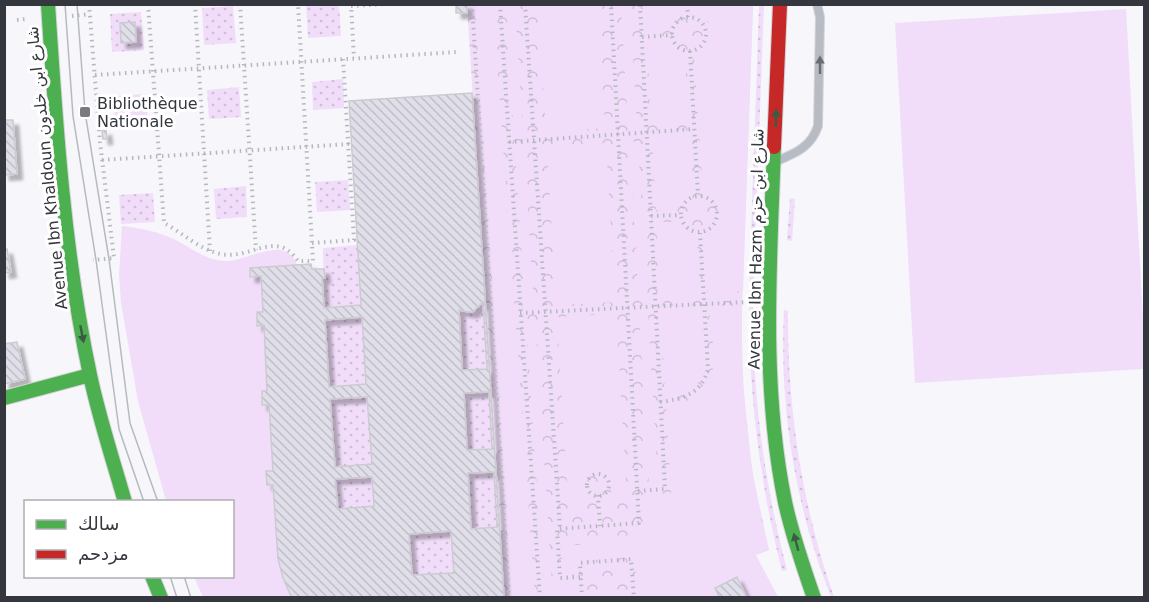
<svg xmlns="http://www.w3.org/2000/svg" width="1149" height="602" font-family="'DejaVu Sans','Noto Sans Arabic',sans-serif">
	<style>
		.grass { fill: url(#grass-dots); fill-rule: evenodd }
		.park { fill: url(#park-crowns) }
		.garden { fill: #f1ddfa }
		.building { fill: url(#building-back-hatch); stroke: #cccbd1; stroke-width: 1.5; fill-rule: evenodd; filter: url(#shadow) }
		.lines { fill: none; stroke-linecap: round; stroke-linejoin: round }
		.lane-casing { stroke: #d4d4d8; stroke-width: 10 }
		.fast-casing { stroke: #d4d4d8; stroke-width: 16 }
		.jam-casing { stroke: #d4d4d8; stroke-width: 16 }
		.path { stroke: #b5b9bf; stroke-width: 4; stroke-dasharray: 1.5 4.5; stroke-linecap: butt }
		.lane { stroke: #b6bbc4; stroke-width: 8 }
		.fast { stroke: #4caf50; stroke-width: 14 }
		.jam { stroke: #c62828; stroke-width: 14 }
		.tram { stroke: #b5babf; stroke-width: 1.5 }
		.oneway { fill: #696c74 }
		.oneway2 { fill: #3c5b44 }
		.poi-dot { fill: #797a81; stroke: #fff; stroke-width: 2 }
		.labels { text-anchor: middle; dominant-baseline: central; stroke-width: 6; stroke-linejoin: round; paint-order: stroke }
		.poi-label { font-size: 16px; fill: #35373f; stroke: #fff; text-anchor: start }
		.street-label { font-size: 16px; fill: #35373f; stroke: #fff }
	</style>
	<defs>
		<pattern id="grass-dots" width="8" height="8" patternUnits="userSpaceOnUse" patternTransform="scale(1.5)"><rect width="8" height="8" fill="#f1ddfa"/><path d="M2 2h.1M6 6h.1" fill="none" stroke="#cfbed7" stroke-width="1.8" stroke-linecap="round"/></pattern>
		<pattern id="park-crowns" width="20" height="18" patternUnits="userSpaceOnUse" patternTransform="scale(1.5)"><rect width="20" height="18" fill="#f1ddfa"/><path d="M2 6a3 3 0 1 1 6 0M12 15a3 3 0 1 1 6 0" fill="none" stroke="#cfbed7"/></pattern>
		<pattern id="building-back-hatch" width="6" height="6" patternUnits="userSpaceOnUse" patternTransform="scale(1.5)"><rect width="6" height="6" fill="#e0dee8"/><path d="M-1 5l2 2M0 0l6 6M5-1l2 2" fill="none" stroke="#c1bfc8"/></pattern>
		<filter id="shadow"><feDropShadow dx="5.5" dy="5.5" stdDeviation="1.5" flood-color="#0004"/></filter>
	</defs>
	<rect width="100%" height="100%" fill="#f6f6fb"/>
	<!-- grass -->
	<path class="grass" d="M306,5H339L341,36L308,38Z
		M759,5H764L753,293H749Z
		M233,6L236,43L204,45L202,8Z
		M141,12L144,50L112,52L110,14ZM134,22L136,42L121,43L120,23Z
		M343,79L344,108L313,110L312,82Z
		M239,87L241,117L209,119L207,90Z
		M146,94L148,124L115,126L114,96Z
		M348,180L350,210L317,212L315,182Z
		M246,186L247,217L216,219L214,189Z
		M153,193L155,222L121,224L119,195Z
		M790,198L795,199L792,241L787,240Z
		M357,245L361,305L324,308L323,248Z
		M483,302L487,369L462,370L459,310C469,315 477,311 483,302Z
		M749,307H753C753,400 764,480 787,570L782,571C760,484 749,397 749,307Z
		M784,310L788,311C787,407 802,506 834,597H831C795,507 779,407 784,310Z
		M362,317L366,384L329,387L325,320Z
		M489,392L492,449L467,450L464,393Z
		M367,397L372,464L335,467L330,399Z
		M494,472L497,527L471,529L468,473Z
		M372,477L374,506L338,509L335,479Z
		M451,531L454,573L412,575L409,534Z"/>
	<!-- park -->
	<path class="park" d="M467,5H753L742,306V374L752,471L769,550L699,574L701,597H504Z"/>
	<!-- garden -->
	<path class="garden" d="M475,5H493L535,597H512Z
		M506,5H515L523,133L514,134Z
		M538,5H598L605,128L546,132Z
		M621,5H630L637,125L628,126Z
		M646,5H682V12L671,19L666,31L647,32Z
		M690,5H753L743,291L708,293L704,237C729,228 728,199 703,192L694,56C719,46 717,17 691,11Z
		M1126,9L1144,337V369L915,383L895,23Z
		M667,40L673,51L685,57L689,122L651,124L647,41Z
		M690,137L693,192L683,199L677,209L656,210L652,140Z
		M638,141L647,300L639,301L629,142Z
		M606,143L615,302L556,305L547,147Z
		M515,149H524L534,306L525,307Z
		M656,222H678L685,232L697,237L700,294L660,297Z
		M122,226C141,228 159,232 176,240C193,249 206,261 227,261C248,261 286,233 297,265L250,268V276H261L263,312H257V325H264L267,391L262,392V405H269L273,471H266L267,485H273L278,559L292,597H203L194,577L232,576V502L166,501L138,401L121,303L119,275Z
		M742,306C741,370 745,433 757,496C761,514 763,533 769,550L756,555L778,597H637L635,557L579,561V574L563,575L561,546L645,540L642,495L671,493L666,404C674,403 682,403 690,401C725,388 711,337 709,309Z
		M701,310C702,322 702,335 703,348C705,380 700,393 665,394L661,313Z
		M639,313H648L658,485H649Z
		M616,314L627,498L603,499L612,491V480L604,471H593L584,479V490L593,499L591,501H568L557,317Z
		M526,319H535L552,583L577,582L578,597H544Z"/>
	<!-- building -->
	<path class="building" d="M456,4H467V13H456Z
		M135,22L136,42L121,43L120,23Z
		M472,93L504,598H292L283,578L278,559L273,485H267L266,471H273L269,405H262V391H267L264,325L257,326V312H263L261,276L250,277V268L311,264L312,269H324L325,278H322L324,308L361,305L349,101ZM483,302L487,369L462,370L459,310L468,312H473ZM362,317L366,384L329,387L325,320ZM489,392L492,449L467,450L464,393ZM367,397L372,464L335,467L330,399ZM494,472L497,527L471,529L468,473ZM372,477L374,506L338,509L335,479ZM451,531L454,573L412,575L409,534Z
		M4,120H13L17,174L4,175Z
		M106,130L107,139H103L102,131Z
		M4,249H7L11,272L4,273Z
		M17,342L25,379L4,384V344Z
		M737,577L747,598H720L715,588Z"/>
	<g class="lines">
		<!-- lane casing -->
		<g class="lane-casing">
			<path id="lane" d="M777,161C796,153 811,147 818,126L820,17L817,4"/>
		</g>
		<!-- fast casing -->
		<g class="fast-casing">
			<path id="fast" d="M48,4C56,128 64,253 90,375C99,418 113,460 125,502
				M774,147C770,265 761,385 785,502C792,535 803,566 814,598
				M4,398L90,375
				M152,576L161,598"/>
		</g>
		<!-- jam casing -->
		<g class="jam-casing">
			<path id="jam" d="M774,147L780,4"/>
		</g>
		<!-- path -->
		<path class="path" d="M89,4L100,142L114,258L93,260
			M148,4L164,223C181,232 198,248 217,253C249,263 275,227 298,261H313L298,4
			M195,4L210,251
			M240,4L256,250
			M351,4L354,58
			M472,4L509,598
			M500,4L540,598
			M525,4L560,529
			M687,4L688,17
			M351,6L387,4
			M72,16L90,14
			M672 34a17 17 0 1 1 34 0a17 17 0 1 1-34 0Z
			M17,20L26,19
			M642,37L672,35
			M690,51L698,195
			M95,75L457,52
			M509,142L694,129
			M102,160L349,144
			M681 214a18 18 0 1 1 36 0a18 18 0 1 1-36 0Z
			M651,216L681,215
			M312,243L354,240L343,59
			M520,313L746,302
			M660,402C684,399 701,394 708,369L700,233
			M587 485a11 11 0 1 1 22 0a11 11 0 1 1-22 0Z
			M638,491L665,489L640,4
			M598,495L600,526
			M580,577L560,578L557,529L639,523L611,4
			M582,598L580,563L631,559L634,598"/>
		<!-- lane -->
		<use href="#lane" class="lane"/>
		<!-- fast -->
		<use href="#fast" class="fast"/>
		<!-- jam -->
		<use href="#jam" class="jam"/>
		<!-- tram -->
		<path class="tram" d="M65,4L73,116L96,260L119,429L144,502
			M77,4L85,112L109,259L130,423L158,502
			M170,576L177,598
			M184,576L191,598"/>
	</g>
	<!-- one-way arrows -->
	<defs><path id="oneway-solid" d="M-6-.8H1V-3.2L6.5 0L1 3.2V.8H-6Z" transform="scale(1.5)"/></defs>
	<use class="oneway" href="#oneway-solid" transform="translate(820 65) rotate(-90)"/>
	<g class="oneway2">
		<use href="#oneway-solid" transform="translate(776 118) rotate(-88)"/>
		<use href="#oneway-solid" transform="translate(82 334) rotate(79)"/>
		<use href="#oneway-solid" transform="translate(796 542) rotate(-105)"/>
	</g>
	<!-- markers -->
	<rect class="poi-dot" x="79" y="106" width="12" height="12" rx="3"/>
	<g class="labels">
		<!-- poi labels -->
		<g class="poi-label">
			<text x="97" y="103">Bibliothèque<tspan x="97" dy="18">Nationale</tspan></text>
		</g>
		<!-- street labels -->
		<g class="street-label">
			<text transform="translate(47 168) rotate(-96)">Avenue Ibn Khaldoun شارع ابن خلدون</text>
			<text transform="translate(756 249) rotate(-89)">Avenue Ibn Hazm شارع ابن حزم</text>
		</g>
	</g>
	<!-- border -->
	<rect width="1149" height="602" fill="none" stroke="#35373f" stroke-width="12"/>
	<!-- legend -->
	<rect x="24" y="500" width="210" height="78" fill="#ffffff" stroke="#aeafb2" stroke-width="1.5"/>
	<rect x="36" y="520" width="30" height="9" fill="#4caf50" stroke="#aeafb2" stroke-width="1.5"/>
	<text x="78" y="530" font-size="18" fill="#35373f">سالك</text>
	<rect x="36" y="550" width="30" height="9" fill="#c62828" stroke="#aeafb2" stroke-width="1.5"/>
	<text x="78" y="560" font-size="18" fill="#35373f">مزدحم</text>
</svg>
